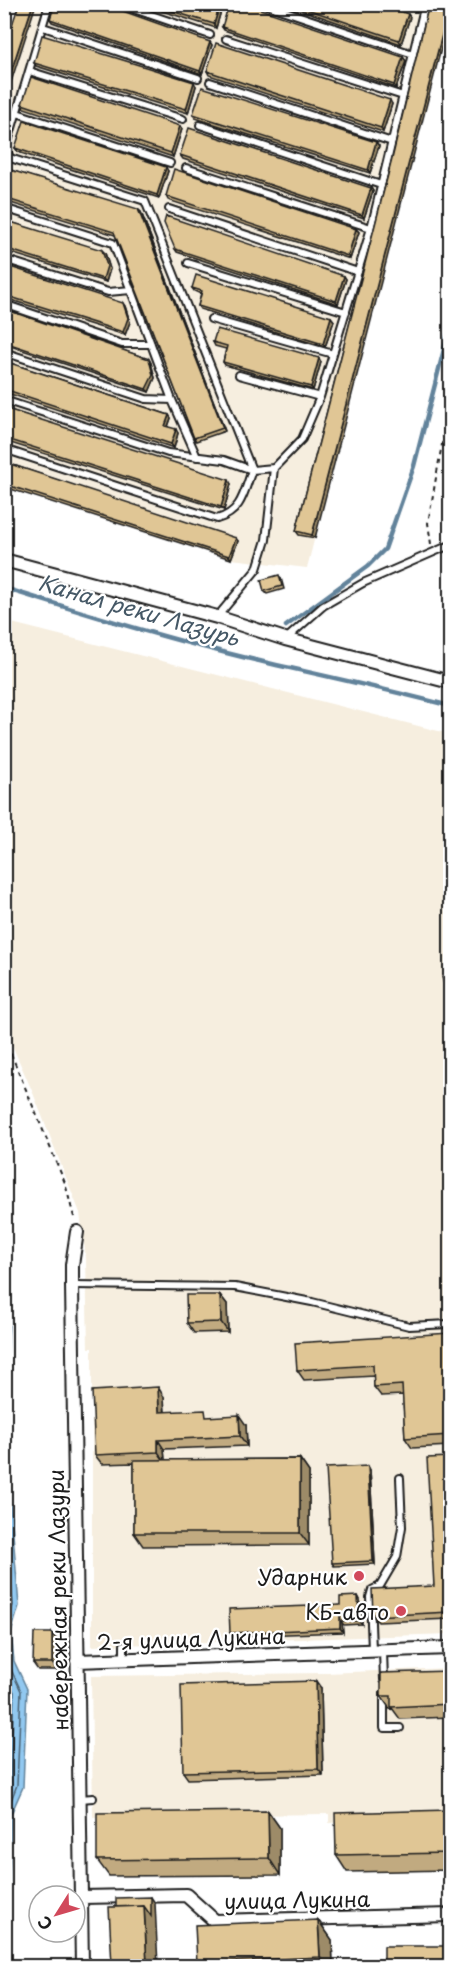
<svg xmlns="http://www.w3.org/2000/svg" width="455" height="1971" font-family="'Playpen Sans',sans-serif">
	<style>
		.built { fill: #f6eedf }
		.water { fill: #91c8f0; stroke: #62839b; stroke-width: 1.5 }
		.lines { fill: none; stroke-linecap: round; stroke-linejoin: round }
		.shore { stroke: #4b6171; stroke-width: 1.5 }
		.stream { stroke: #62839b; stroke-width: 4.5 }
		.lane-casing { stroke: #1c1c1c; stroke-width: 10 }
		.street-casing { stroke: #1c1c1c; stroke-width: 16 }
		.path { stroke: #1c1c1c; stroke-width: 2; stroke-dasharray: 4.5 4.5; stroke-linecap: butt }
		.lane { stroke: #fff; stroke-width: 6 }
		.street { stroke: #fff; stroke-width: 12 }
		.wall { fill: #c1aa80; stroke: #1c1c1c; stroke-width: 1.5 }
		.shaded-wall { fill: #9d8b68; stroke: #1c1c1c; stroke-width: 1.5 }
		.building { fill: #e0c695; stroke: #1c1c1c; stroke-width: 1.5 }
		.poi-dot { fill: #d1495b; stroke: #fff; stroke-width: 2 }
		.labels { text-anchor: middle; dominant-baseline: central; stroke-width: 4.5; stroke-linejoin: round; paint-order: stroke }
		.poi-label { font-size: 21px; fill: #1c1c1c; stroke: #fff; text-anchor: end }
		.street-label { font-size: 21px; fill: #1c1c1c; stroke: #fff }
		.water-label { font-size: 22px; font-style: italic; fill: #455866; stroke: #fff }
	</style>
	<rect width="100%" height="100%" fill="#fff"/>
	<filter id="ink" filterUnits="userSpaceOnUse"><feTurbulence type="fractalNoise" baseFrequency=".0167" numOctaves="2"/><feDisplacementMap in="SourceGraphic" scale="12" xChannelSelector="R" yChannelSelector="G"/><feConvolveMatrix kernelMatrix="1 2 1 2 8 2 1 2 1" color-interpolation-filters="sRGB"/></filter>
	<g filter="url(#ink)">
		<!-- built -->
		<path class="built" d="M22,5H450L307,568L231,559L5,487L4,60Z
			M4,621L450,734V1634L92,1646V1348H88L86,1259L80,1213L33,1093L5,1029Z
			M450,1668V1817L329,1823V1814L93,1817L91,1676L326,1673Z"/>
		<!-- water -->
		<path class="water" d="M4,1167L10,1297L5,1404H4Z
			M5,1438L19,1606L11,1633L14,1661L27,1689L23,1787L11,1814L8,1912L10,1966H4Z"/>
		<g class="lines">
			<!-- shore -->
			<path class="shore" d="M4,1506L13,1605L5,1634L8,1663L21,1691L17,1785L6,1813L4,1839
				M4,1672L14,1692L10,1783L4,1796"/>
			<!-- stream -->
			<path class="stream" d="M4,588C87,614 171,640 255,660C320,675 386,689 450,706
				M286,626L368,566L385,549L414,466L450,326"/>
			<!-- lane casing -->
			<g class="lane-casing">
				<path id="lane" d="M119,4L210,35
					M264,4L413,54
					M43,27L198,78
					M226,39L403,96
					M29,71L183,119
					M210,82L392,142
					M17,113L170,163
					M200,125L381,185
					M186,168L371,228
					M4,208L113,243L172,400L197,457
					M169,209L358,272
					M4,259L108,292L131,290
					M188,263L346,312
					M4,304L122,344H151
					M211,319L333,354
					M4,352L146,399L172,400
					M239,375L320,397
					M4,400L168,453L224,460L252,470L274,468
					M4,449L217,519C242,512 244,492 252,470L145,201L10,158L6,148L49,4
					M217,617L257,569L266,540L274,468L302,439L320,397L371,228L425,4
					M286,639L323,606L363,583L450,545
					M72,1285L235,1287L312,1302L409,1326L449,1324
					M124,1645V1659
					M372,1650L370,1597L372,1590L380,1586L397,1557L402,1527L400,1478
					M383,1651L384,1680
					M384,1693V1728H400
					M80,1799L93,1798"/>
			</g>
			<!-- street casing -->
			<g class="street-casing">
				<path id="street" d="M4,560L217,617L285,639L450,682
					M77,1232L72,1265V1285L82,1966
					M77,1661L450,1648
					M82,1897L186,1895L215,1921L450,1915"/>
			</g>
			<!-- path -->
			<path class="path" d="M431,544L428,523L450,399
				M4,1037L65,1183L75,1221"/>
			<!-- lane -->
			<use href="#lane" class="lane"/>
			<!-- street -->
			<use href="#street" class="street"/>
		</g>
		<!-- wall -->
		<path class="wall" d="M140,4H223L216,28Z
			M284,4H380L408,14L410,17L401,44Z
			M50,19L210,42L212,45L202,74L52,22Z
			M222,27L403,57L406,61L396,88L224,30Z
			M34,63L196,86L188,113L36,66Z
			M207,71L392,104L383,132L209,75Z
			M22,104L182,129L173,157L24,108Z
			M193,114L376,142L379,146L370,173L195,118Z
			M15,148L168,171L159,198L18,152Z
			M180,155L371,188L373,191L364,218L183,159Z
			M392,159L315,538L299,535L296,531Z
			M4,168L141,212L225,431L196,441L194,438L115,235L4,201Z
			M166,196L356,229L359,232L350,259L168,200Z
			M4,220L105,253L110,269L106,282L4,251Z
			M175,249L344,276L346,279L338,304L177,252Z
			M4,265L125,306L130,322L125,335L4,298Z
			M192,288L331,317L334,321L325,347L200,309L198,306L201,294L194,291Z
			M4,309L149,359L151,363L155,378L149,392L4,344Z
			M213,342L321,362L313,390L225,365L223,362L226,349L215,346Z
			M4,361L169,415L171,418L168,427L178,433L174,448L4,392Z
			M4,408L231,484L224,510L4,441Z
			M4,462L238,541L231,559L4,487Z
			M281,578L284,589L267,594L264,591Z
			M220,1295L227,1304L228,1332L194,1333L187,1323Z
			M450,1333V1446L412,1448L405,1438L403,1395L381,1396L374,1387V1376L304,1380L297,1370Z
			M164,1397L165,1412L246,1425L247,1446L164,1449L165,1460L300,1459L309,1472V1545L143,1546L134,1533V1463L102,1464L95,1455Z
			M450,1457V1619L378,1622L373,1616L434,1586Z
			M368,1466L370,1470L375,1564L334,1566L332,1563Z
			M358,1596L360,1600L362,1624L344,1625L342,1623L343,1632L232,1636L230,1633L340,1605Z
			M57,1640V1670H38L33,1663Z
			M450,1671V1717L400,1719L392,1708L390,1709L381,1696Z
			M321,1688L323,1775L188,1779L183,1772Z
			M450,1810V1870L347,1872L336,1855Z
			M268,1811L280,1828V1875L109,1876L97,1860Z
			M318,1920L332,1940L333,1966H200L197,1963Z"/>
		<!-- shaded-wall -->
		<path class="shaded-wall" d="M33,4H36L4,104V93Z
			M220,4H223L216,28L214,24Z
			M450,4V14L315,538L312,535Z
			M408,14L410,17L401,44L399,40Z
			M210,42L212,45L202,74L200,71Z
			M403,57L406,61L396,88L394,85Z
			M194,82L196,86L188,113L186,109Z
			M390,100L392,104L383,132L381,128Z
			M180,126L182,129L173,157L171,153Z
			M376,142L379,146L370,173L368,170Z
			M166,167L168,171L159,198L157,195Z
			M371,188L373,191L364,218L362,215Z
			M138,209L141,212L225,431L223,428Z
			M356,229L359,232L350,259L348,256Z
			M102,250L105,253L110,269L106,282L103,279Z
			M344,276L346,279L338,304L336,301Z
			M123,303L125,306L130,322L125,335L123,332Z
			M331,317L334,321L325,347L323,344Z
			M319,358L321,362L313,390L311,387Z
			M149,359L151,363L155,378L149,392L146,389Z
			M169,415L171,418L167,429L165,426Z
			M176,429L178,433L174,448L171,444Z
			M229,480L231,484L224,510L221,507Z
			M236,538L238,541L231,559L229,556Z
			M220,1295L227,1304L228,1332L221,1322Z
			M158,1387L164,1397L165,1422L159,1412Z
			M239,1415L246,1425L247,1446L240,1436Z
			M158,1440L164,1449L165,1462L158,1452Z
			M300,1459L309,1472V1545L300,1533Z
			M368,1466L370,1470L375,1564L373,1561Z
			M358,1596L360,1600L362,1624L359,1621Z
			M340,1613L342,1623L343,1632L340,1628Z
			M52,1633L57,1640V1670L52,1663Z
			M316,1681L321,1688L323,1775L318,1769Z
			M268,1811L280,1828V1875L269,1858Z
			M151,1897L155,1903L158,1966H147L144,1906Z
			M318,1920L332,1940L333,1966H326L320,1957Z
			M444,1946L449,1952V1966H445Z"/>
		<!-- building -->
		<path class="building" d="M19,4H33L4,93V49Z
			M55,4H103L210,42L200,71L50,19Z
			M149,4H220L214,24Z
			M229,4H245L403,57L394,85L222,27Z
			M292,4H380L408,14L399,40Z
			M429,4H450L312,535L296,531L392,159Z
			M42,35L194,82L186,109L34,63Z
			M216,43L390,100L381,128L207,71Z
			M31,77L180,126L171,153L22,104Z
			M202,87L376,142L368,170L193,114Z
			M24,121L166,167L157,195L15,148Z
			M189,128L371,188L362,215L180,155Z
			M4,168L138,209L223,428L194,438L114,232L4,198Z
			M174,169L356,229L348,256L166,196Z
			M166,216L344,276L336,301L175,249L164,223Z
			M4,220L102,250L107,266L103,279L4,248Z
			M4,265L123,303L128,318L123,332L4,295Z
			M196,275L331,317L323,344L198,306L202,291L192,288Z
			M4,309L149,359L153,375L146,389L4,342Z
			M217,329L319,358L311,387L223,362L227,346L213,342Z
			M4,361L169,415L165,426L176,429L171,444L4,389Z
			M4,408L229,480L221,507L4,438Z
			M4,462L236,538L229,556L4,484Z
			M279,575L282,586L264,591L261,580Z
			M450,975V1007L442,977Z
			M186,1295H220L221,1322L187,1323Z
			M450,1333V1435L405,1438L402,1385L374,1387L373,1365L297,1370L295,1343Z
			M158,1387L159,1412L205,1410L206,1417L239,1415L240,1436L158,1440V1452L95,1455L92,1391Z
			M450,1457V1612L373,1616L372,1589L434,1586L427,1458Z
			M300,1459V1533H134V1460Z
			M368,1466L373,1561L332,1563L326,1468Z
			M358,1596L359,1621H341L340,1613V1628L230,1633L229,1609L340,1605V1597Z
			M34,1633H52V1663H33Z
			M450,1671V1704L391,1707V1696H381V1673Z
			M316,1681L318,1769L183,1772L181,1685Z
			M450,1810V1853L336,1855L335,1813Z
			M268,1811L269,1858L97,1860V1813Z
			M151,1897V1916L144,1906L116,1907V1898Z
			M144,1906L147,1966H112L109,1907Z
			M318,1920L320,1957L197,1963L195,1925Z
			M384,1946H444L445,1966H384Z"/>
	</g>
	<!-- markers -->
	<g class="poi-dot">
		<circle cx="359" cy="1576" r="6"/>
		<circle cx="401" cy="1611" r="6"/>
	</g>
	<g class="labels">
		<!-- poi labels -->
		<g class="poi-label">
			<text x="347" y="1576">Ударник</text>
			<text x="389" y="1611">КБ-авто</text>
		</g>
		<!-- street labels -->
		<g class="street-label">
			<text transform="translate(57 1600) rotate(-91)">набережная реки Лазури</text>
			<text transform="translate(191 1638) rotate(-2)">2-я улица Лукина</text>
			<text transform="translate(297 1899) rotate(-1)">улица Лукина</text>
		</g>
		<!-- water labels -->
		<g class="water-label">
			<text transform="translate(139 609) rotate(16)">Канал реки Лазурь</text>
		</g>
	</g>
	<!-- margin -->
	<rect width="455" height="1971" fill="none" stroke="#fff" stroke-width="24"/>
	<rect x="12" y="12" width="431" height="1947" fill="none" stroke="#1c1c1c" stroke-width="2" filter="url(#ink)"/>
	<!-- north arrow -->
	<g transform="translate(57 1914) rotate(233)"><circle r="28" fill="#ffffff" stroke="#a4a4a4" stroke-width="1.5"/>
	<path d="M0-4.5L10 22L0 15L-10 22Z" fill="#d1495b"/>
	<text y="-9" font-size="16" font-weight="bold" text-anchor="middle" fill="#1c1c1c">С</text>
	</g>
</svg>
